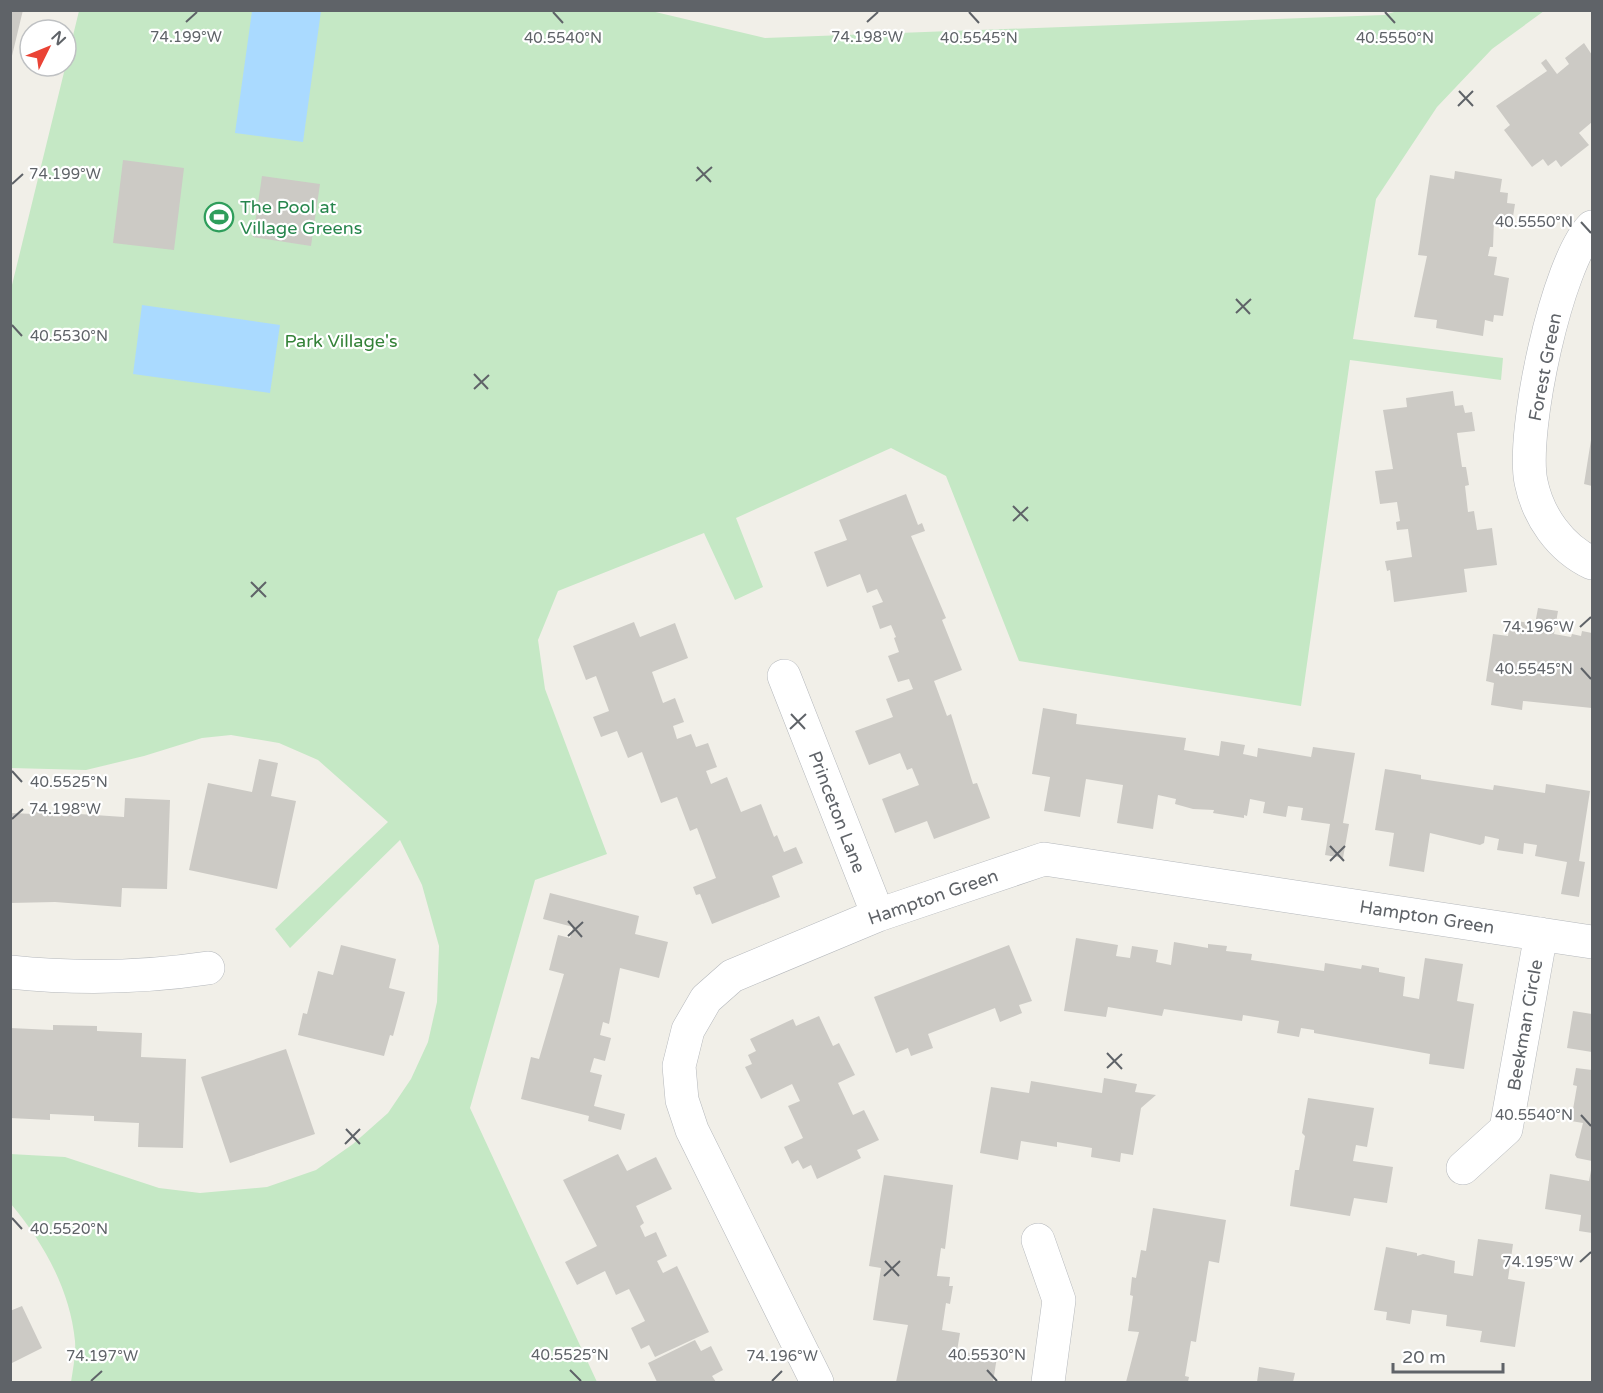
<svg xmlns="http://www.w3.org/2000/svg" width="1603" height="1393" font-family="'Varela Round',sans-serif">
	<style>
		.green { fill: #c5e8c5 }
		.water { fill: #aadaff }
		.building { fill: #cccac5 }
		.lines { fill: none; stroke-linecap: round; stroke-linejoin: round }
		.minor-casing { stroke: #b5b8bc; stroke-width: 34 }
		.minor { stroke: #fff; stroke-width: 33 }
		.ticks { fill: none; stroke: #5f6368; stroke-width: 2 }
		.labels { text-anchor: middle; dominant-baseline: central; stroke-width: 4.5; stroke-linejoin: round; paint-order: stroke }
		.leisure-label { font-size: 18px; fill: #27864d; stroke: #fff; text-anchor: start }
		.park-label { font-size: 18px; fill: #348238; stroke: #fff }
		.street-label { font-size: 18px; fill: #5f6368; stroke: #fff }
		.ticks-label { font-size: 15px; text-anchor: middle; fill: #5f6368; stroke: #fff; stroke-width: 4.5; stroke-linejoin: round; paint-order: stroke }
	</style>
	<rect width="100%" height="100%" fill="#f1efe8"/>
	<!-- green -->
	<path class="green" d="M647,10L765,38L1384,15L1401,10L1544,11L1492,49L1437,107L1376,199L1353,339L1503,358L1501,380L1350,360L1301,706L1019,661L946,476L891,448L736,518L763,587L735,600L704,533L558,591L538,640L545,689L607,854L535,880L470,1108L597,1382H71C73,1369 76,1354 75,1341C70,1289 43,1242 11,1204L10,1154L65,1157L159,1188L200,1193L267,1187L316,1170L353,1144L388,1113L411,1079L428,1042L437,1002L439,946L422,885L400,840L290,948L275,929L388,822L318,760L279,743L231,735L202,738L144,756L86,770L11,768V289L79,11Z"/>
	<!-- water -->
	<path class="water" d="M252,11H321L303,142L235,133Z
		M142,305L280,325L270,393L133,374Z"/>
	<!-- building -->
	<path class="building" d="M10,10H23L11,60L10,59Z
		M1584,43L1592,55V122L1579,133L1589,145L1561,167L1556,160L1548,166L1543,159L1532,167L1504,130L1510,125L1496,106L1547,71L1541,63L1546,59L1557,74L1569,64L1565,58Z
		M123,160L184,168L174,250L113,243Z
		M1455,171L1502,179L1500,192L1508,193L1507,203L1515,204L1512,223L1494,220L1493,247H1490L1488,256L1497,257L1494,275L1509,278L1503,316L1494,315L1493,322L1485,320L1483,336L1436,328L1437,320L1414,317L1427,256L1418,255L1430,175L1454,179Z
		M262,176L320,184L311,246L253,237Z
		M1453,391L1455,406L1463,405L1465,413L1472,412L1475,431L1457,433L1462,467H1466L1469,485L1465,486L1468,512L1474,511L1477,530L1492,528L1497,565L1464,569L1467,592L1394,602L1390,570L1387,571L1385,561L1412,557L1408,529L1397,530L1396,522L1400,521L1397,502L1380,504L1375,471L1393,469L1383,410L1407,407L1406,398Z
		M1591,440H1592V486L1584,484Z
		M906,494L918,525L922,523L925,531L911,536L946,618L942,620L962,670L934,681L947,716L951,714L973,784L977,783L990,818L934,839L927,821L895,833L882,799L919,785L912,768L907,770L900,753L869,765L855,731L893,717L886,699L913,689L909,679L898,682L888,656L899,652L894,638L896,637L891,625L880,629L872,606L883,602L877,589L867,593L860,574L827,587L814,552L847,540L839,520Z
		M1538,608L1558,611L1554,634L1571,637L1572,634L1581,636L1582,631L1592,633V708L1523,701L1522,710L1491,705L1494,683L1486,681L1493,634L1508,636L1509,629L1516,630L1517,621L1535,624Z
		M634,622L640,637L675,623L682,642L688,658L652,672L663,703L675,698L684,722L673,726L677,739L691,734L696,747L708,743L717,767L706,771L711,784L727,777L741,812L761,804L774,837L777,835L784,852L796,847L803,863L772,876L780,897L712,924L700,894L696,895L693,887L716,878L697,828L690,831L677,797L661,803L642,752L628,758L617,731L601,737L593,717L609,711L608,708L596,676L586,680L573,646Z
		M1043,708L1077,714L1076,724L1186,738L1184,750L1219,756L1221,741L1245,745L1243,754L1257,757L1258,748L1311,757L1313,747L1355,753L1343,823L1349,824L1343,858L1325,855L1330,824L1301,820L1303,808L1288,806L1286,817L1263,813L1265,802L1250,799L1247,816L1244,815V818L1213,813L1214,810L1193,809L1175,804L1176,799L1158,795L1153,829L1117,823L1123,785L1086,779L1080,817L1044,811L1050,777L1032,774Z
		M259,759L278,763L271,796L296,801L277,889L189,870L208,783L252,792Z
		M1385,769L1421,775V779L1493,790L1494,785L1545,793L1546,784L1590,791L1579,861L1585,862L1579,897L1561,894L1567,862L1535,856L1537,845L1524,843L1523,854L1497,850L1499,839L1485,836L1484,843L1480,845L1430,833L1424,872L1389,866L1394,833L1375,830Z
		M125,798L170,800L167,889L122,888L121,907L55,902L10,903V813L35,814V811L124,817Z
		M550,893L639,916L635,934L668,942L659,978L620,968L609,1024L603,1022L600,1035L611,1038L605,1061L594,1058L590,1072L602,1075L594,1106L625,1114L621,1130L588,1121L589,1116L521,1099L531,1057L539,1059L564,974L549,970L558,935L570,938L573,927L543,919Z
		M1076,938L1118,945L1116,956L1130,958L1132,946L1158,950L1156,962L1171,965L1174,942L1208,948V944L1227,946L1226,951L1252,954L1251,960L1324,971L1325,963L1361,969L1362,965L1379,968V972L1405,977L1403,996L1419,999L1425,958L1463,964L1457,1001L1474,1004L1464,1069L1429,1064L1430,1054L1314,1033V1030L1301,1028L1299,1037L1277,1033L1279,1021L1243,1015L1242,1021L1164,1009L1162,1016L1108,1007L1106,1017L1064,1011Z
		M341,945L396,959L389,988L405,992L393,1036L390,1035L384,1056L298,1035L303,1013L307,1014L318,971L333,975Z
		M1009,945L1032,1001L1019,1005L1022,1013L1000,1022L995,1008L928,1034L933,1048L911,1056L908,1048L896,1053L874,997Z
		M1573,1011L1592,1014V1052L1567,1048Z
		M819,1016L833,1046L839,1043L855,1075L838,1083L853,1115L864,1110L879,1140L857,1150L861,1158L817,1179L811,1165L803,1169L798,1160L792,1164L784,1147L803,1138L788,1106L800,1101L792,1084L761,1099L745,1067L752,1064L748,1055L756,1051L750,1039L793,1019L796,1026Z
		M53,1025L97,1026V1031L142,1033L141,1057L186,1059L183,1148L138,1147L139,1123L94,1121V1116L50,1114V1120L10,1118V1028L53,1030Z
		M286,1049L315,1134L230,1163L201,1077Z
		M1576,1068L1592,1070V1161L1577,1158L1575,1155L1583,1123L1571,1121L1577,1086L1573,1085Z
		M1104,1078L1137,1084L1135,1092L1156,1095L1141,1108L1133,1155L1121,1153L1120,1162L1091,1157L1092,1148L1057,1142V1147L1021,1141L1018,1160L980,1153L991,1087L1029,1093L1031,1081L1102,1093Z
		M1308,1098L1374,1108L1367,1147L1356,1145L1353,1161L1393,1167L1387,1203L1354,1198L1350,1216L1290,1206L1295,1170H1299L1305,1136L1302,1133Z
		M618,1154L627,1171L656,1157L672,1189L636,1206L644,1223L640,1226L645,1237L656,1232L667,1256L657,1261L663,1273L677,1266L709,1332L655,1357L649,1345L641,1349L631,1328L645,1321L629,1289L616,1295L605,1271L577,1285L565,1262L597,1246L563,1180Z
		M1591,1170H1592V1233L1579,1231L1581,1215L1545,1209L1550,1174L1589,1181Z
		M884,1175L953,1185L945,1249L941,1248L937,1276L950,1277L949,1286H953L950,1304L946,1303L942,1330L960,1333L957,1351L997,1357L993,1382H896L908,1325L873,1320L881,1268L869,1266Z
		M1153,1208L1226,1220L1219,1263L1209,1261L1196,1342L1191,1341L1185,1376L1189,1377L1188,1382H1126L1139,1332L1128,1331L1133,1296L1130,1295L1132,1277L1136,1278L1141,1250L1146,1251Z
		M1478,1239L1513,1244L1508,1279L1525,1282L1515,1347L1480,1342L1482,1331L1446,1326L1447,1315L1412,1310L1410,1324L1386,1320L1387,1312L1374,1310L1386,1247L1417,1253V1256L1423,1254L1455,1261L1454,1273L1473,1276Z
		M22,1306L42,1348L10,1364V1311Z
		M695,1340L701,1351L711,1346L723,1370L712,1376L716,1382H657L648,1363Z
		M1259,1367L1295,1373L1293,1382H1257Z"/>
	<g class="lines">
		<!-- minor casing -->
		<g class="minor-casing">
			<path id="minor" d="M1592,227C1557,262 1521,432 1531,482C1538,516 1560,548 1592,563
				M784,676L878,915
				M10,972C77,979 141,978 208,968
				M1463,1168L1506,1129L1541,934
				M1038,1240L1059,1300L1048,1382
				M817,1382L692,1130L682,1100L679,1066L688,1030L706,999L732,976L878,915L1044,859L1592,942"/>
		</g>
		<!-- minor -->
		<use href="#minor" class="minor"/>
	</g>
	<!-- ticks -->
	<path class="ticks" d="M553,12L563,23M969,12L979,23M1385,12L1395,23M186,22L197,12M867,22L878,12M1459,91L1473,106M1458,106L1473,91M697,167L711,182M696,181L712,167M12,184L23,174M1581,222L1591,233M1236,299L1250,314M1236,313L1251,299M12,325L22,336M474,374L488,389M474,389L489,375M1013,506L1028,521M1013,521L1028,507M251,582L266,597M251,597L266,582M1580,627L1591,617M1581,668L1591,679M791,714L805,729M790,729L806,714M12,771L22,782M12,819L23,809M1330,846L1344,861M1330,861L1345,846M568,921L582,937M568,936L583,922M1107,1053L1122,1069M1107,1068L1122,1054M1581,1115L1591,1126M346,1129L360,1144M345,1144L360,1129M12,1218L22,1229M885,1261L899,1276M1580,1262L1591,1252M884,1276L900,1261M570,1370L581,1381M987,1370L997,1381M91,1381L102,1371M772,1381L782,1371"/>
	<!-- icons -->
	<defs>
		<g id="stadium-ring" transform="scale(1.5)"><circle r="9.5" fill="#fff" stroke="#2e9e5b" stroke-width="1.5"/><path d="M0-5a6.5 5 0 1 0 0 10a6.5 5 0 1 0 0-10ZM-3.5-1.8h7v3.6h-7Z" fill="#2e9e5b"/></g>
	</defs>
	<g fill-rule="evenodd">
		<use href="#stadium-ring" x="219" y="217"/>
	</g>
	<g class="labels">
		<!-- leisure labels -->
		<g class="leisure-label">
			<text x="240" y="207">The Pool at<tspan x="240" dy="21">Village Greens</tspan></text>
		</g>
		<!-- park labels -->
		<g class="park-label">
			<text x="341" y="341">Park Village's</text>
		</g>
		<!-- street labels -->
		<g class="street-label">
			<text transform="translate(1545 367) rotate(-79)">Forest Green</text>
			<text transform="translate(837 812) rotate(69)">Princeton Lane</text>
			<text transform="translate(933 897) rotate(-19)">Hampton Green</text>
			<text transform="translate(1427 917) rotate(9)">Hampton Green</text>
			<text transform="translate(1525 1025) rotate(-80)">Beekman Circle</text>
		</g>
	</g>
	<g class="ticks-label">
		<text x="186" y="42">74.199°W</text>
		<text x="867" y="42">74.198°W</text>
		<text x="563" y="43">40.5540°N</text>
		<text x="979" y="43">40.5545°N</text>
		<text x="1395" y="43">40.5550°N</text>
		<text x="65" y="179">74.199°W</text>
		<text x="1534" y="227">40.5550°N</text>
		<text x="69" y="341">40.5530°N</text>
		<text x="1538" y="632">74.196°W</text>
		<text x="1534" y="674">40.5545°N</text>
		<text x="69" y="787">40.5525°N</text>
		<text x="65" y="814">74.198°W</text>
		<text x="1534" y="1120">40.5540°N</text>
		<text x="69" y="1234">40.5520°N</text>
		<text x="1538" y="1267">74.195°W</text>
		<text x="570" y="1360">40.5525°N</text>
		<text x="987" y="1360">40.5530°N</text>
		<text x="102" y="1361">74.197°W</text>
		<text x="782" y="1361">74.196°W</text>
	</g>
	<!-- border -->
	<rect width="1603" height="1393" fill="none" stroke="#5f6368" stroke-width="24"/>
	<!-- north arrow -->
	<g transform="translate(48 48) rotate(47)"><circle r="28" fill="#ffffff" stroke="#bfc1c3" stroke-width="1.5"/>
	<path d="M0-4.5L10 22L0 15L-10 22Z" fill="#ea4335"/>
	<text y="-9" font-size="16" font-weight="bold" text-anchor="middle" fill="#5f6368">N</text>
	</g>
	<!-- scale -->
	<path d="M1393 1363v9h110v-9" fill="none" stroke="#5f6368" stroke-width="3"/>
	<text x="1402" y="1363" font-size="18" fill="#5f6368" stroke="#ffffff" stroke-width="4.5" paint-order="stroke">20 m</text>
</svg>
